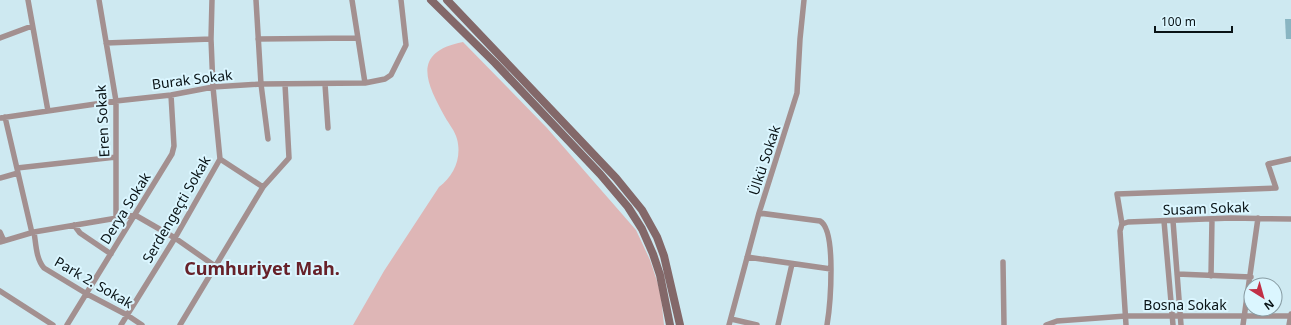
<svg xmlns="http://www.w3.org/2000/svg" width="1291" height="325" font-family="'Noto Sans',sans-serif">
	<style>
		.green { fill: #deb6b6 }
		.water { fill: #89b5c2 }
		.lines { fill: none; stroke-linecap: round; stroke-linejoin: round }
		.minor { stroke: #a39090; stroke-width: 5.5 }
		.secondary { stroke: #836869; stroke-width: 8 }
		.labels { text-anchor: middle; dominant-baseline: central; stroke-width: 4; stroke-linejoin: round; paint-order: stroke }
		.street-label { font-size: 14px; fill: #091316; stroke: #dbf6ff }
		.district-label { font-size: 18px; font-weight: bold; fill: #672129; stroke: #dbf6ff }
	</style>
	<rect width="100%" height="100%" fill="#cee9f1"/>
	<!-- green -->
	<path class="green" d="M463,42L547,128L636,230L650,260L658,284L661,297L664,325H353L384,271L439,187C454,176 462,158 457,139C455,131 449,124 445,117C426,83 411,52 463,42Z"/>
	<!-- water -->
	<path class="water" d="M1285,19H1291V39H1286Z"/>
	<g class="lines">
		<!-- minor -->
		<path class="minor" d="M28,0L48,111
			M99,0L116,101V218
			M256,0L261,84L268,139
			M352,0L365,83
			M0,38L32,26
			M258,39L358,38
			M106,43L211,39
			M325,84L328,128
			M5,117L32,233
			M0,118L116,101L171,95L213,87L261,84L365,83L385,79L391,75L406,45L401,0
			M220,159L263,187
			M17,168L116,157
			M0,178L18,173
			M759,213L820,221C837,230 830,307 827,325
			M1164,221L1173,325
			M1173,221L1181,325
			M1122,224L1117,194L1276,188L1268,164L1291,159
			M1122,224L1128,222L1231,218L1291,219
			M1122,224L1120,231L1126,325
			M74,225L80,233L111,254
			M0,232L4,241
			M34,232C36,244 36,259 44,268L87,294L127,315L142,325
			M0,242L34,232L135,215L175,238L215,266
			M747,257L831,269
			M1003,262L1004,325
			M1177,274L1251,277
			M1211,276L1212,219
			M0,291L53,325
			M731,319L757,325
			M67,325L172,154L174,146L171,95
			M121,325L175,238L220,159L213,87L211,39L212,0
			M180,325L263,187L289,158L285,84
			M729,325L759,213L797,93L800,39L804,0
			M778,325L792,264
			M1046,325L1057,321L1126,316H1291
			M1243,325L1258,218
			M1289,325L1291,314"/>
		<!-- secondary -->
		<path class="secondary" d="M431,0L495,63L600,174L628,207L642,229L653,254L660,275L670,325
			M447,0L616,178L642,210L657,237L664,256L680,325"/>
	</g>
	<g class="labels">
		<!-- street labels -->
		<g class="street-label">
			<text transform="translate(192 79) rotate(-7)">Burak Sokak</text>
			<text transform="translate(102 121) rotate(-93)">Eren Sokak</text>
			<text transform="translate(764 160) rotate(-72)">Ülkü Sokak</text>
			<text transform="translate(125 208) rotate(-58)">Derya Sokak</text>
			<text transform="translate(1206 208) rotate(-2)">Susam Sokak</text>
			<text transform="translate(176 209) rotate(-60)">Serdengeçti Sokak</text>
			<text transform="translate(94 282) rotate(30)">Park 2. Sokak</text>
			<text x="1185" y="304">Bosna Sokak</text>
		</g>
		<!-- district labels -->
		<g class="district-label">
			<text x="262" y="268">Cumhuriyet Mah.</text>
		</g>
	</g>
	<!-- north arrow -->
	<g transform="translate(1263 297) rotate(143)"><circle r="19" fill="#dbf6ff" stroke="#879ba2"/>
	<path d="M0-3L7 15L0 10L-7 15Z" fill="#c13047"/>
	<text y="-6" font-size="11" font-weight="bold" text-anchor="middle" fill="#091316">N</text>
	</g>
	<!-- scale -->
	<path d="M1155 26v6h77v-6" fill="none" stroke="#091316" stroke-width="2"/>
	<text x="1161" y="26" font-size="12" fill="#091316" stroke="#dbf6ff" stroke-width="3" paint-order="stroke">100 m</text>
</svg>
